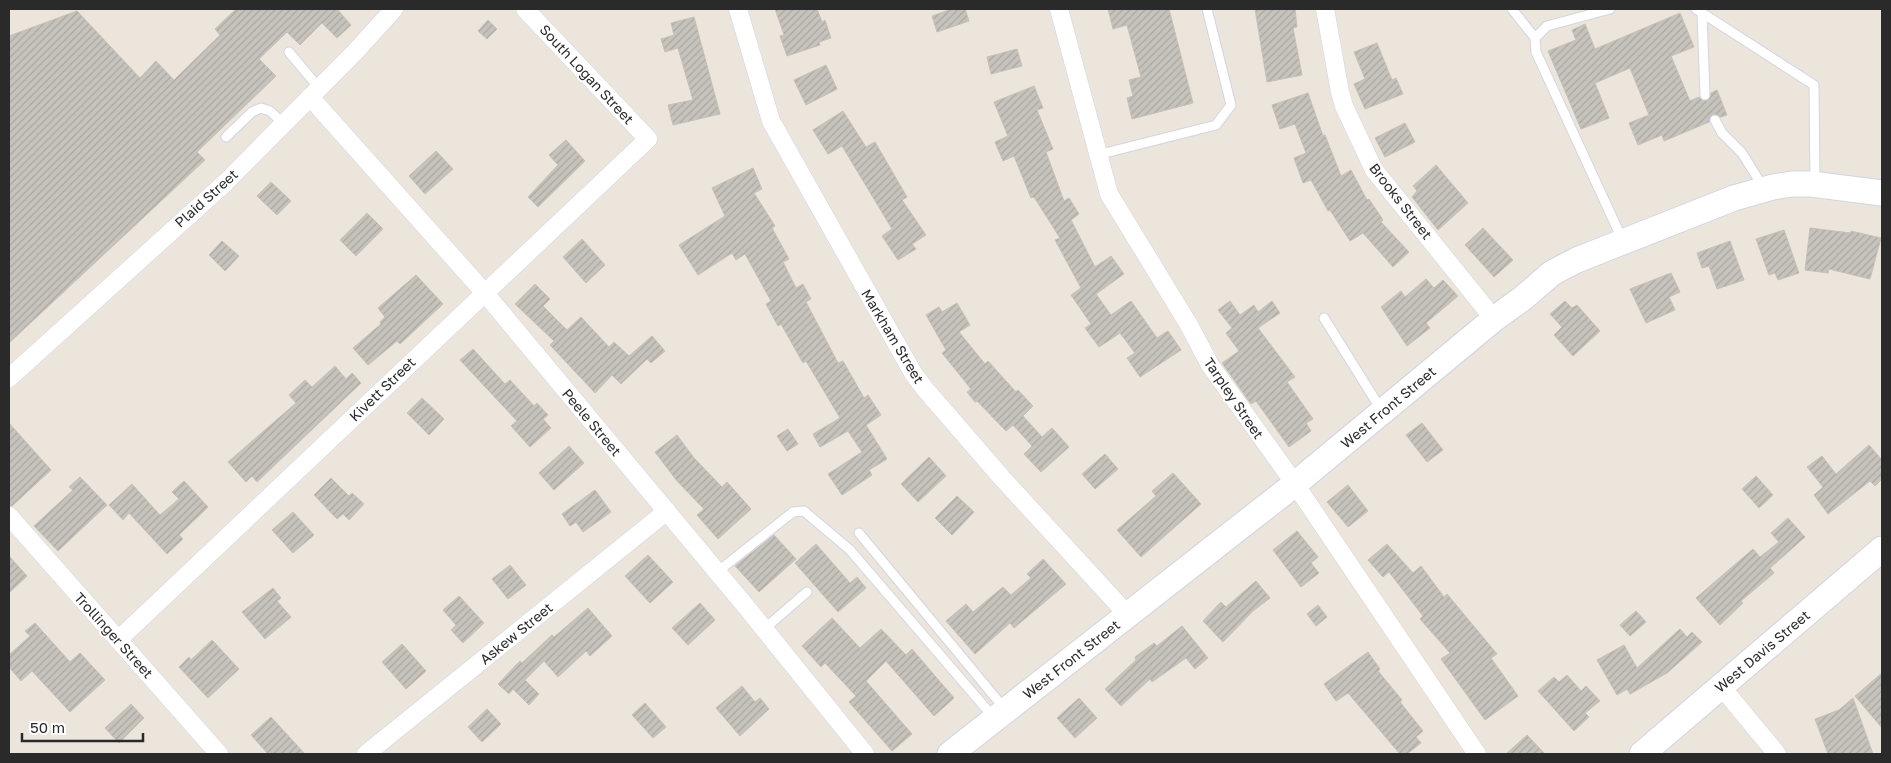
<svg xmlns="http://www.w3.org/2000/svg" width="1891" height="763" font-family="'Golos Text',sans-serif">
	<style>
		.building { fill: url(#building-hatch); stroke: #c6c0b6 }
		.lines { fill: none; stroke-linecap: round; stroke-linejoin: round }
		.lane-casing { stroke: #d2d5e2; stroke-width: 11 }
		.street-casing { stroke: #d2d5e2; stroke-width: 19 }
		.secondary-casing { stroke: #d2d5e2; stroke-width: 27 }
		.lane { stroke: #fff; stroke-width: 9 }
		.street { stroke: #fff; stroke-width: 18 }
		.secondary { stroke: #fff; stroke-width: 25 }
		.labels { text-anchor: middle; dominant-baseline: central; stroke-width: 4; stroke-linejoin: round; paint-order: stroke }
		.street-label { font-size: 14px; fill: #2a2a2a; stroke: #fff }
	</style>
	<defs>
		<pattern id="building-hatch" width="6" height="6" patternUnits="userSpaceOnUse" patternTransform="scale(1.25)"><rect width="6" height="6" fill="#c6c2bc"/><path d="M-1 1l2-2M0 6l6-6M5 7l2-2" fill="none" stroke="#aaa7a2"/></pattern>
	</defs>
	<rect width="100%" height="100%" fill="#ebe5dc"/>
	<!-- building -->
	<path class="building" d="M236,9H337L351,25L337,38L322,23L300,45L287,32L259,59L276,76L197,152L205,160L9,343V36L77,11L140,78L156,61L174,80L220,35L215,29Z
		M775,9H817L822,22L825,20L831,38L819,42L820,45L787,56L780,36L784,35Z
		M952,9H965L969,21L937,32L932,16Z
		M1108,9H1169L1193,103L1132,119L1127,98L1133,96L1129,80L1141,77L1127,25L1113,29Z
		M1255,9H1295L1297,27L1293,28L1302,75L1267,82Z
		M1680,13L1694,47L1671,56L1690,101L1699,97L1703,101L1708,100L1711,93L1717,90L1727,115L1721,117L1712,114L1709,122L1664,141L1662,135L1638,145L1629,123L1649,115L1630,68L1595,83L1609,118L1581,129L1548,51L1576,40L1572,30L1585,24L1595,49Z
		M694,17L720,114L673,125L668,105L693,100L678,48L665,52L661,39L674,35L671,23Z
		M488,20L497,29L487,39L478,31Z
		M1377,43L1392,80L1396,78L1403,94L1365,109L1354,84L1365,79L1354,52Z
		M1017,49L1022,66L991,74L987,57Z
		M826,65L837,89L806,105L794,80Z
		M1034,86L1043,108L1037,110L1053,149L1046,152L1064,201L1069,198L1079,214L1071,220L1095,267L1111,256L1124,274L1096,294L1111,315L1131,301L1157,338L1168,331L1181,350L1140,377L1127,358L1135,353L1120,333L1099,347L1085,328L1091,324L1071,295L1081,288L1055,240L1060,238L1034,197L1031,198L1014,156L1003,161L995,142L1008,136L994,102Z
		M1308,93L1323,136L1325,135L1341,176L1351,170L1367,200L1369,199L1383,220L1381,222L1409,252L1393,267L1363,233L1350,241L1330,210L1328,211L1311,180L1303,183L1294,158L1306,153L1295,124L1280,129L1272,105Z
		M843,111L866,147L875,142L907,197L902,200L926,235L912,244L916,249L898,260L882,236L892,229L842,146L828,154L813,130Z
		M1405,123L1415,142L1385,157L1375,138Z
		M566,140L585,161L538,207L528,197L558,165L549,155Z
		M436,151L453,169L425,194L409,176Z
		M1436,165L1468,203L1438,230L1412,197L1417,191L1413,186Z
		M753,168L762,189L754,193L775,226L772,228L789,259L783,262L796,288L803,284L811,299L806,302L838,363L843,361L864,398L868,395L881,415L866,425L887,459L869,470L872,475L842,495L828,474L862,452L848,431L820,447L813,434L840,418L806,361L803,363L781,324L778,326L766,304L771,301L745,254L736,260L732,253L698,275L679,245L725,216L712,188Z
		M271,182L291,201L277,215L257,196Z
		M367,213L383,229L356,256L340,240Z
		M1483,228L1513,260L1494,277L1465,245Z
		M1810,228L1851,233V231L1881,238L1870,279L1829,269L1828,273L1805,270Z
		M1784,230L1799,273L1778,280L1775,273L1769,275L1756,239Z
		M582,239L605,265L586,283L563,257Z
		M222,241L239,256L225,271L209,255Z
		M1730,241L1744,280L1717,289L1709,266L1702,268L1697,253Z
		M1671,273L1680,292L1669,297L1675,310L1646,323L1630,289Z
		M416,275L443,304L400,344L397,341L368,365L353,348L381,324L380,322L385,317L378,308Z
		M1426,279L1434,288L1443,280L1458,296L1426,323L1430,328L1407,346L1381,307L1401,291L1405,297Z
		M535,284L550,299L543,306L567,330L581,317L609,347L614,342L629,356L652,336L665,351L651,363L647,359L621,384L612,375L595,393L550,345L554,341L515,304Z
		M1230,301L1240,315L1254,305L1258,312L1272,301L1280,313L1258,328L1295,377L1287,382L1313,419L1306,423L1311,431L1289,447L1256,401L1251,404L1222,363L1239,351L1226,333L1232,328L1218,310Z
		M1565,301L1572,308L1577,305L1600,331L1573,356L1554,335L1562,327L1550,314Z
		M957,303L970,325L959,332L985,364L988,361L1016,392L1018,390L1033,406L1023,416L1042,437L1052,428L1069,447L1041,472L1024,454L1032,446L1013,425L1006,431L977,401L975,402L967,392L971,389L942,353L946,350L926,315L939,307L942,312Z
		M473,349L505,384L510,380L534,406L537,403L548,415L543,419L551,428L530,447L511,426L517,421L460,360Z
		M335,366L346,379L352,373L361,383L257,482L252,476L246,482L228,462L296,403L289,395L305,380L312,387Z
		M422,398L444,419L429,435L407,413Z
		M9,423L51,470L12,506H9Z
		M1422,423L1443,450L1427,462L1406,435Z
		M788,429L798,444L787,451L777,436Z
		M677,435L694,458L722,487L727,482L751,509L718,539L697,515L704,509L677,481L655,452Z
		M1869,445L1882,460V479L1875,486L1870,481L1828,514L1814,495L1823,487L1807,467L1822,456L1836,474Z
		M569,446L584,463L554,490L539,473Z
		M1105,454L1118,469L1095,489L1082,474Z
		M929,457L946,476L918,502L901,484Z
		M1173,473L1201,504L1141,557L1117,530L1156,496L1152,491Z
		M1756,476L1773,495L1759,508L1742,489Z
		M80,477L107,505L58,551L34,526L73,490L69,487Z
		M331,478L349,496L352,493L364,504L349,520L343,514L337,519L314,495Z
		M184,481L208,507L179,535L183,539L167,554L129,513L123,520L109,505L132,484L160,515L179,499L172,492Z
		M1348,485L1368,511L1348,527L1327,502Z
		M595,490L611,512L583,532L576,522L570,526L562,514Z
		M957,496L974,512L952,535L935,518Z
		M293,512L314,535L293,553L272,530Z
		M1788,518L1805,537L1770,568L1774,573L1741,601L1743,603L1720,625L1696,598L1753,549L1760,557L1779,542L1771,533Z
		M1297,531L1318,557L1311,563L1319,573L1301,587L1273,550Z
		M774,535L796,559L759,592L735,566Z
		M816,544L850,583L857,577L866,588L838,612L795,563Z
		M1387,544L1413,573L1421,566L1444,597L1447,594L1497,654L1491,658L1518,696L1485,720L1441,659L1450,653L1420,619L1423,616L1389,572L1383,577L1368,560Z
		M648,555L673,582L650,603L625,576Z
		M9,556L27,576L9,593Z
		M1043,559L1066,584L1014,628L1010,623L975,654L946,621L966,604L973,612L1003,587L1011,595L1031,578L1027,574Z
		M510,565L526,585L508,599L492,579Z
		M1256,581L1270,598L1253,611L1223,642L1203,621L1221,602L1226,607Z
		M273,588L281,598L277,601L291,617L265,639L242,612Z
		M459,596L484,623L463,643L451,630L456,625L443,610Z
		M700,603L715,620L688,645L672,628Z
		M1318,605L1327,617L1316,626L1307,614Z
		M588,608L612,636L590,656L586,651L558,677L544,661L525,680L539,694L529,705L513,689L509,694L498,684L520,661L522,663L552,635L554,637Z
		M1636,611L1646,622L1630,636L1620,625Z
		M832,618L860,648L881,629L906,655L912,649L954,698L934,716L886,661L866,681L912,734L892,751L849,702L856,696L825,663L821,667L802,646Z
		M35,623L70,662L80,653L105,680L70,712L32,671L21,681L9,667V655L30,636L25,631Z
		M1182,626L1208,658L1195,669L1186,658L1152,682L1150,679L1121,706L1105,689L1136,660L1135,657L1154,643L1157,646Z
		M1680,629L1687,637L1692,632L1702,642L1667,673L1630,694L1627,689L1617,695L1597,660L1624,645L1637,668Z
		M212,640L239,669L208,698L179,667L189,657L191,660Z
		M402,644L426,671L406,689L382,662Z
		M1368,652L1380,669L1378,671L1402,700L1400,702L1423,731L1416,737L1421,743L1407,754H1400L1348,693L1336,701L1324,684Z
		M1882,673V728L1855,696Z
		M1567,675L1581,691L1586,686L1600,701L1585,713L1589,717L1574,731L1538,691L1554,677L1559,682Z
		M742,686L755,702L760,698L769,709L740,736L716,708Z
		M1079,698L1097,718L1075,738L1057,718Z
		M1853,698L1873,754H1828L1815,719L1839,710Z
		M645,703L666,727L653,738L632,715Z
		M131,704L144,718L119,743L105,728Z
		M487,709L501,724L482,742L468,727Z
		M271,717L305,754H268L251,735Z
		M1527,735L1545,754H1506Z"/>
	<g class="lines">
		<!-- lane casing -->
		<g class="lane-casing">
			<path id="lane" d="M1512,9L1535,38
				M1610,9L1547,26L1535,38L1536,52L1623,241
				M1696,9L1814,85L1815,184
				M1702,14L1705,95
				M289,52L319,88
				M1715,120L1722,133L1742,153L1763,187
				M226,137L252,112L261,108L270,111L284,124
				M1097,155L1216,125L1231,105L1207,9
				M1324,318L1382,411
				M859,533L1004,708
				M717,572L793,512L804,511L850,550L995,719
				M764,629L807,592"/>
		</g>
		<!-- street casing -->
		<g class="street-casing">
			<path id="street" d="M738,9L771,121L913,373L925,389L1002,478L1127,614
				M1059,9L1109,194L1189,325L1210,365L1295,484L1477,754
				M1325,9L1340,92L1344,106L1374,170L1494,319
				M310,97L484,292L748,609L865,754
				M9,378L226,182L355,52L394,9
				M9,516L219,754
				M118,640L648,139L525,9
				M1720,685L1777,754
				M366,754L667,511"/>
		</g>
		<!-- secondary casing -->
		<g class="secondary-casing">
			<path id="secondary" d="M950,754L1295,484L1494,319L1523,298L1552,273L1577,260L1734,198L1773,187L1792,184H1811L1882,193
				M1642,754L1882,549"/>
		</g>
		<!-- lane -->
		<use href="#lane" class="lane"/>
		<!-- street -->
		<use href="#street" class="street"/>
		<!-- secondary -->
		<use href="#secondary" class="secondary"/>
	</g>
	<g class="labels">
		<!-- street labels -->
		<g class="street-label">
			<text transform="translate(587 74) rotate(47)">South Logan Street</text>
			<text transform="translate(206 198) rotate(-42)">Plaid Street</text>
			<text transform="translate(1401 201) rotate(52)">Brooks Street</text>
			<text transform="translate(893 336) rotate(59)">Markham Street</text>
			<text transform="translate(382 389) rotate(-44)">Kivett Street</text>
			<text transform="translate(1234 398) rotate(56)">Tarpley Street</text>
			<text transform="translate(1388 407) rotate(-40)">West Front Street</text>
			<text transform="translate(592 422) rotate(50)">Peele Street</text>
			<text transform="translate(516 633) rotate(-39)">Askew Street</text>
			<text transform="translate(114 635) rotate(48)">Trollinger Street</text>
			<text transform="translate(1762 651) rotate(-40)">West Davis Street</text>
			<text transform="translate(1071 659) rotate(-38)">West Front Street</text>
		</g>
	</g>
	<!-- border -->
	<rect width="1891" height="763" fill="none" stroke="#2a2a2a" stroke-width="20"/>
	<!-- scale -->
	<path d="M22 733v8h121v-8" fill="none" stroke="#2a2a2a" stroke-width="2.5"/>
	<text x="30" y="733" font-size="15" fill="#2a2a2a" stroke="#ffffff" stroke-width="4" paint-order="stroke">50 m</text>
</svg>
